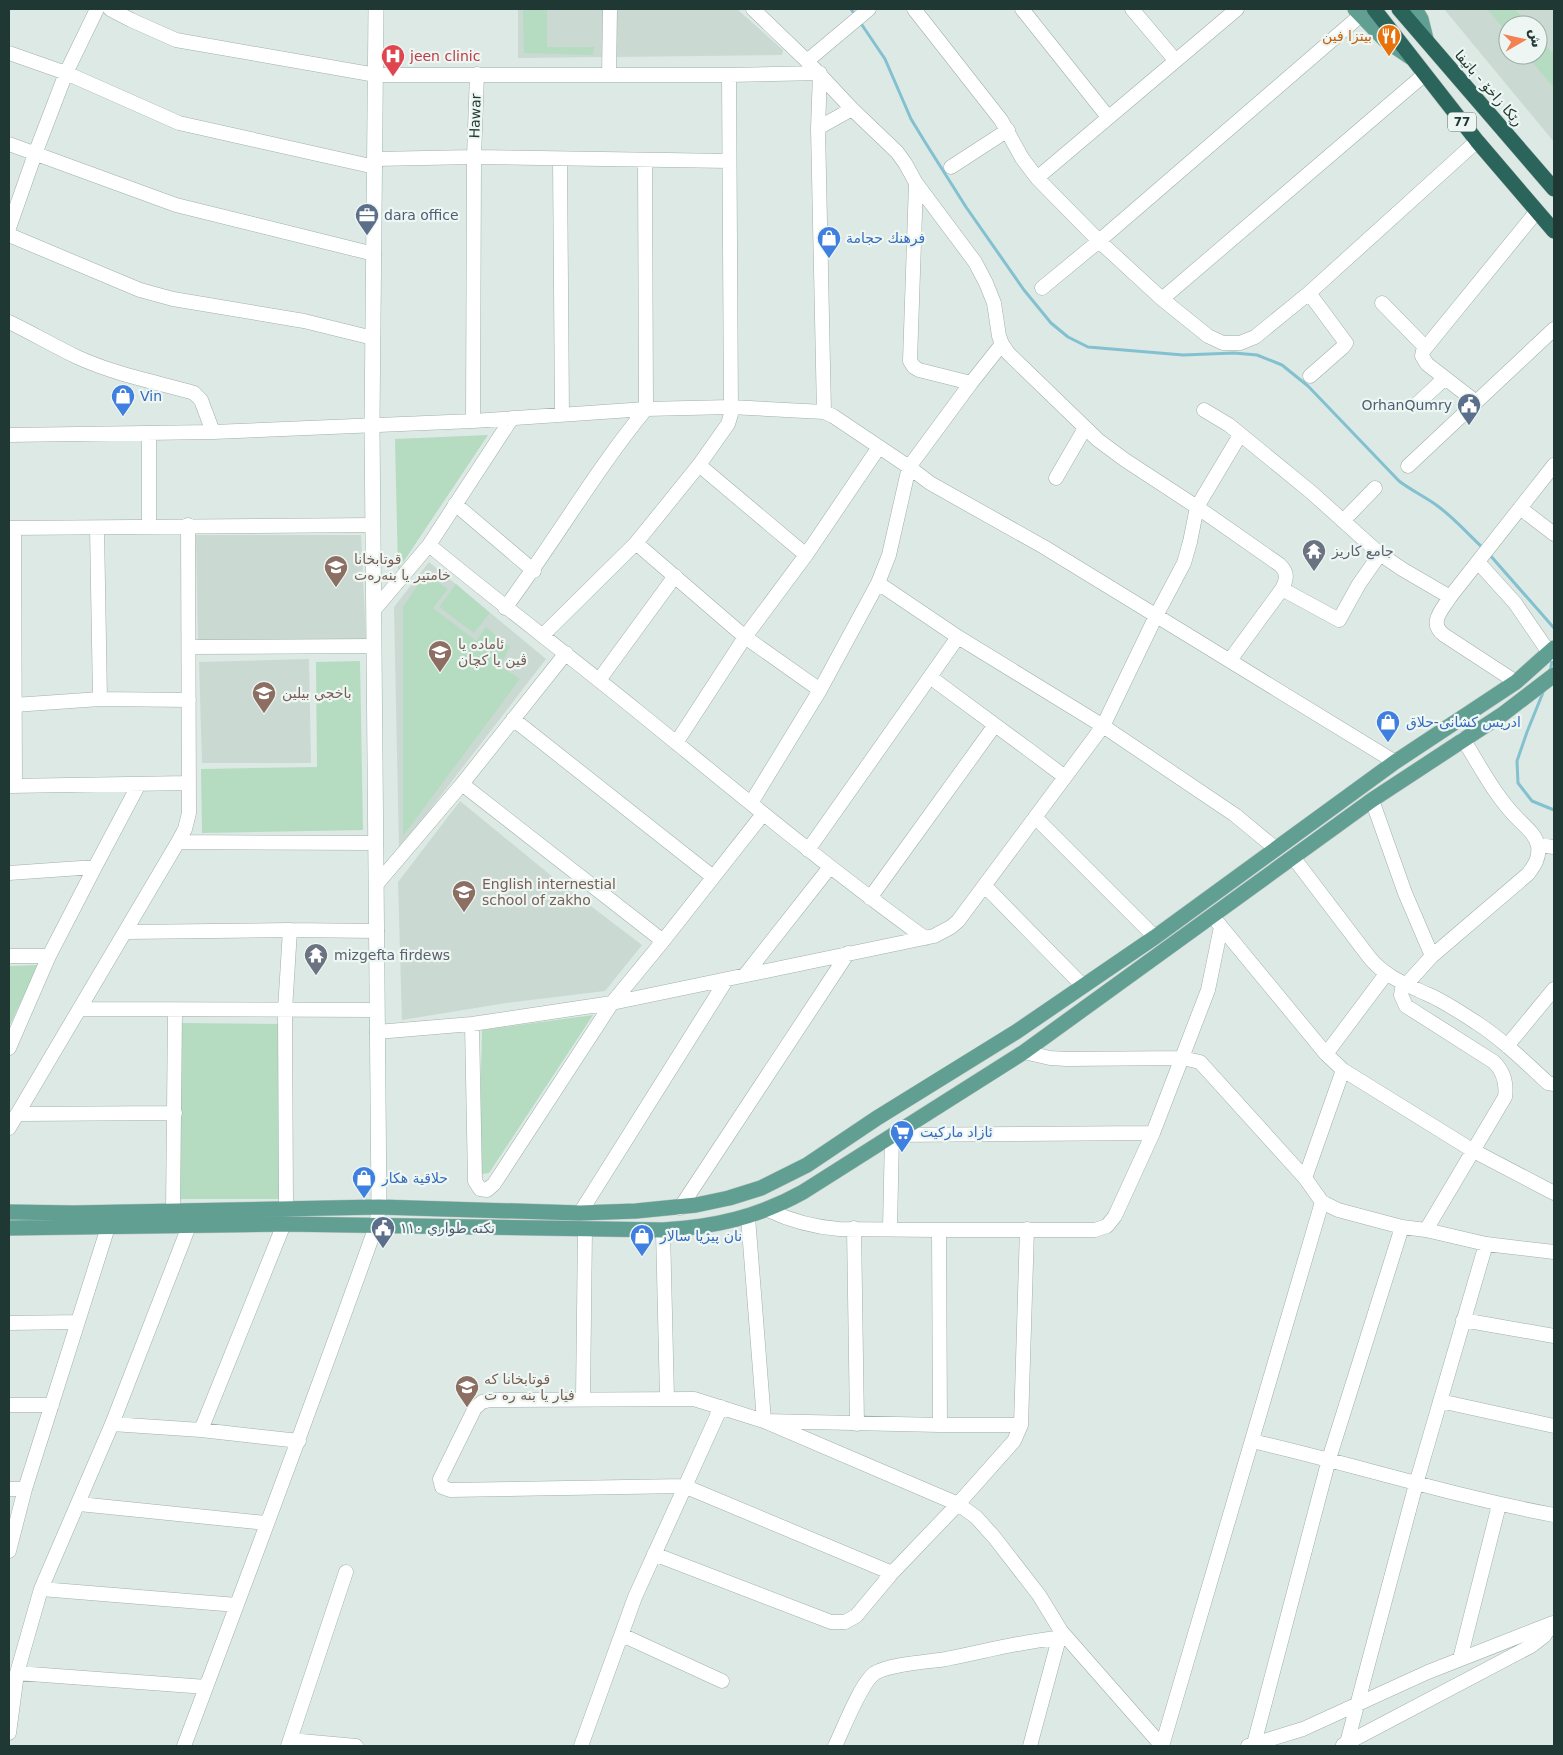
<svg xmlns="http://www.w3.org/2000/svg" width="1563" height="1755" font-family="'DejaVu Sans','Noto Naskh Arabic',sans-serif">
	<style>
		.built { fill: #cbd9d3; fill-rule: evenodd }
		.green { fill: #b5dbc1 }
		.lines { fill: none; stroke-linecap: round; stroke-linejoin: round }
		.stream { stroke: #83c0d0; stroke-width: 3 }
		.street-casing { stroke: #a0b0ab; stroke-width: 15 }
		.secondary-casing { stroke: #9cb5ad; stroke-width: 16 }
		.primary-casing { stroke: #bcc3c2; stroke-width: 16 }
		.highway-casing { stroke: #bcc3c2; stroke-width: 16 }
		.street { stroke: #fff; stroke-width: 14 }
		.secondary { stroke: #fff; stroke-width: 15 }
		.primary { stroke: #619f92; stroke-width: 15 }
		.highway { stroke: #2b645b; stroke-width: 15 }
		.labels { text-anchor: middle; dominant-baseline: central; stroke-width: 4.5; stroke-linejoin: round; paint-order: stroke }
		.shield { fill: #edf6f2; stroke: #5d716c; stroke-width: 1 }
		.shield-label { font-size: 12px; font-weight: bold; fill: #1f3833 }
		.food-label { font-size: 14px; fill: #c56008; stroke: #edf6f2; text-anchor: end }
		.health-label { font-size: 14px; fill: #be3a42; stroke: #edf6f2; text-anchor: start }
		.street-label { font-size: 14px; fill: #1f3833; stroke: #edf6f2 }
		.service-label { font-size: 14px; fill: #4e5e75; stroke: #edf6f2; text-anchor: start }
		.shop-label { font-size: 14px; fill: #366cbe; stroke: #edf6f2; text-anchor: start }
		.worship-label { font-size: 14px; fill: #5b616d; stroke: #edf6f2; text-anchor: start }
		.education-label { font-size: 14px; fill: #785e54; stroke: #edf6f2; text-anchor: start }
	</style>
	<rect width="100%" height="100%" fill="#dde9e4"/>
	<!-- built -->
	<path class="built" d="M518,9H603L604,57L518,58Z
		M616,9H737L783,50L782,55L615,57Z
		M1444,9H1554V142ZM1508,25H1538V55H1508Z
		M196,535H361L366,639L198,640Z
		M429,562L546,659L399,850L394,607Z
		M309,659L311,763H202L199,662Z
		M460,801L554,878L642,945L605,991L506,1003L402,1020L398,882Z"/>
	<!-- green -->
	<path class="green" d="M523,9H547V47H594L593,55L524,53Z
		M1487,9H1515L1529,25H1508V34Z
		M1538,36L1554,55V88L1526,55H1538Z
		M488,435L398,570L395,439Z
		M425,574L448,589L433,608L476,641L486,627L510,647L500,666L520,679L403,836V607Z
		M456,584L490,613L474,633L439,607Z
		M360,661L363,830L202,833L201,769L317,767L316,662Z
		M38,965L9,1027V966Z
		M593,1015L493,1167L489,1173L482,1174L479,1166L482,1030Z
		M181,1023L280,1024L281,1199H180Z"/>
	<g class="lines">
		<!-- stream -->
		<path class="stream" d="M851,9L855,15
			M860,22L885,59L911,119L925,142L966,207L1024,290L1051,323L1068,337L1088,347L1183,355L1234,353L1257,355L1282,365L1308,386L1399,481C1412,491 1426,497 1439,507C1455,519 1468,534 1483,548
			M1489,554L1554,628
			M1550,672L1553,656
			M1544,690L1527,732L1517,761L1518,783L1532,801L1554,810"/>
		<!-- street casing -->
		<g class="street-casing">
			<path id="street" d="M110,9L131,20L176,40L376,75H729L820,73
				M753,9L807,61L852,109L897,152L905,163L916,183L910,361L914,367L919,370L971,383
				M914,9L1001,120L1022,158L1037,178L1099,241L1162,299L1208,336L1223,343H1240L1255,337L1309,293L1477,141
				M1022,9L1108,117
				M1132,9L1175,60
				M9,53L66,73L179,123L375,167
				M807,61L869,9
				M820,73L818,128L824,412
				M609,75L610,9
				M818,128L852,109
				M9,144L176,205L374,254
				M375,159L474,157L729,161
				M560,159L562,414
				M951,167L1008,130
				M1037,178L1237,9
				M916,183L975,262L986,283L994,303L999,336L1002,344L1008,353L1098,440L1125,460L1197,507L1280,565C1288,573 1287,579 1282,589L1230,660
				M9,228L35,154L66,73L97,9
				M9,235L140,290L173,299L304,321L373,338
				M1042,288L1099,241L1361,15
				M1309,293L1346,343L1343,347L1310,376
				M1162,299L1425,74
				M1382,303L1425,347
				M9,322C32,333 54,346 77,357C114,374 155,382 194,393L201,400L213,432
				M1476,402L1427,364L1422,356L1423,351L1537,211
				M1418,403L1445,378
				M1204,410L1229,425L1311,492L1380,554L1402,569L1450,597
				M473,421L474,157L477,74
				M9,435L213,432L473,421L646,409L730,407L824,412L833,416L909,467L930,483L1044,547L1395,762
				M699,465L806,555
				M1408,466L1554,329
				M1056,478L1085,428
				M455,504L534,571
				M1520,508L1554,534
				M1343,521L1375,488
				M188,525L189,813L185,829L178,842L376,843
				M149,526V433
				M9,528L373,525
				M14,528L15,786
				M97,528L100,699
				M636,543L745,637L820,690
				M429,545C497,601 567,654 636,710C731,787 825,866 925,938
				M1478,562L1515,603L1550,654
				M878,583L958,637L1103,726L1235,815L1275,848
				M1282,589L1339,620L1359,584L1380,554
				M505,608C554,543 594,472 646,409L645,160
				M374,610L429,545L512,418
				M543,635L636,543L699,465L728,424L731,414L729,75
				M189,647L374,646
				M930,677L1029,750L1065,777
				M599,680L675,576
				M1516,682L1444,635C1428,623 1442,610 1450,597L1554,465
				M14,705L100,699L189,700
				M513,719L713,877
				M676,743L745,637L806,555L879,447
				M462,784L663,941
				M9,786L188,783
				M1372,800L1405,893L1432,956
				M751,803L820,690L878,583L889,555L909,467L971,383L1002,344
				M1035,817L1155,937
				M1538,845L1554,847
				M808,850L958,637
				M1293,857L1369,957C1384,976 1405,984 1427,994C1444,1001 1461,1013 1477,1023C1503,1040 1525,1062 1548,1083L1554,1084
				M9,873L95,867L139,784
				M376,885L462,784L566,653
				M985,886L1083,986
				M870,898L995,725
				M1218,923L1326,1054L1343,1070L1472,1150L1554,1193
				M126,932L290,930L377,931
				M9,956H49
				M745,975L830,867
				M79,1009L377,1010
				M472,1024L475,1181L480,1189L487,1190L494,1184L612,1003L663,941L763,814
				M377,1032L472,1024L612,1003L934,936L951,927L958,921L1103,726L1157,614L1184,563L1190,542L1197,507L1240,435
				M1507,1046L1554,989
				M9,1048L49,956L95,867
				M1024,1052L1050,1058L1067,1059L1182,1058L1200,1062L1305,1178L1322,1202L1338,1210L1402,1227L1426,1230L1486,1244L1554,1252
				M1326,1054L1386,974
				M18,1114L175,1113
				M9,1128L178,842
				M1305,1178L1343,1070
				M680,1208L848,953
				M286,1209L285,1010L290,930
				M768,1210C791,1221 814,1227 839,1229L939,1230H1095L1107,1226L1115,1216L1153,1133L1208,990L1221,927
				M173,1211L175,1011
				M580,1213L727,979
				M748,1217L764,1421L940,1425H1021
				M854,1228L857,1424
				M890,1229L892,1135L1153,1133
				M663,1230L667,1398
				M939,1230L940,1425
				M1426,1230L1505,1097C1507,1083 1504,1072 1494,1062L1406,1006L1401,995L1402,989L1432,956L1528,874C1534,866 1540,858 1538,846C1536,835 1526,827 1518,819C1495,796 1480,766 1463,739
				M1463,1320L1554,1336
				M9,1323L78,1322
				M583,1398L585,1229
				M1440,1401L1554,1426
				M9,1405H52
				M112,1424L201,1430L299,1441
				M201,1430L284,1224
				M1252,1441C1353,1464 1452,1496 1554,1515
				M9,1489H25
				M79,1504L266,1523
				M9,1551L25,1489L108,1227
				M654,1554L831,1622H845L856,1616L892,1573L958,1504L1014,1441L1021,1425L1027,1229
				M892,1573L684,1486L450,1490L442,1487L440,1479L475,1408L482,1402L490,1400L694,1399L764,1421L958,1504L976,1517L994,1537L1039,1595L1061,1631L1162,1746
				M41,1589L237,1605
				M622,1635L722,1681
				M1460,1659L1499,1505
				M17,1673L206,1687
				M9,1733L17,1673L41,1589L112,1424L189,1226
				M290,1740L356,1746
				M1347,1743L1416,1484L1486,1244
				M1254,1744L1329,1459L1402,1227
				M1343,1745L1531,1646L1544,1636L1552,1624
				M184,1746C249,1573 314,1400 376,1226L379,1207
				M288,1746L346,1572
				M581,1746L635,1597L721,1407
				M835,1746C843,1730 861,1682 875,1673C890,1664 927,1662 946,1659C983,1652 1021,1641 1059,1638
				M1030,1746L1061,1631
				M1162,1746L1322,1202
				M1248,1746L1303,1729L1428,1672L1553,1623"/>
		</g>
		<!-- secondary casing -->
		<g class="secondary-casing">
			<path id="secondary" d="M376,9L372,425L379,1207"/>
		</g>
		<!-- primary casing -->
		<g class="primary-casing">
			<path id="primary" d="M1355,9L1385,40L1410,57
				M1415,9L1421,19L1426,39
				M9,1212L74,1213L379,1207L580,1213L636,1211L696,1205L729,1198L761,1188L807,1165L877,1118L1016,1032L1155,937L1395,762L1516,682L1554,648
				M9,1228L284,1224L663,1230C715,1227 758,1217 803,1192L1024,1052L1372,800L1503,714L1554,675"/>
		</g>
		<!-- highway casing -->
		<g class="highway-casing">
			<path id="highway" d="M1374,9L1477,141L1554,231
				M1399,9L1554,189"/>
		</g>
		<!-- street -->
		<use href="#street" class="street"/>
		<!-- secondary -->
		<use href="#secondary" class="secondary"/>
		<!-- primary -->
		<use href="#primary" class="primary"/>
		<!-- highway -->
		<use href="#highway" class="highway"/>
	</g>
	<!-- icons -->
	<defs>
		<g id="restaurant-pin" transform="scale(1.25)"><path d="M0 17L-7.5 6A9.5 9.5 0 1 1 7.5 6Z" fill="#e8710a" stroke="#edf6f2"/><path d="M-5-6h1v4h1v-4h1v4h1v-4h1v5L-1.5 .5V6h-2V.5L-5-1ZM5-6V6H3V1.5H1.5Q1.5-4 5-6Z" fill="#fff"/></g>
		<g id="hospital-pin" transform="scale(1.25)"><path d="M0 17L-7.5 6A9.5 9.5 0 1 1 7.5 6Z" fill="#e0444e" stroke="#edf6f2"/><path d="M-5-5h3v3.5h4V-5h3V5h-3V1.5h-4V5h-3Z" fill="#fff"/></g>
		<g id="office-pin" transform="scale(1.25)"><path d="M0 17L-7.5 6A9.5 9.5 0 1 1 7.5 6Z" fill="#5c6f8a" stroke="#edf6f2"/><path d="M-6-3h4V-5.5h4V-3h4V5H-6ZM-1-4.5V-3h2v-1.5ZM-6 0V1H6V0Z" fill="#fff"/></g>
		<g id="shop-pin" transform="scale(1.25)"><path d="M0 17L-7.5 6A9.5 9.5 0 1 1 7.5 6Z" fill="#3f7fe0" stroke="#edf6f2"/><path d="M-5-2.5h2.3a2.7 3.5 0 0 1 5.4 0H5L5.5 6h-11ZM-1.5-2.5h3a1.5 2.3 0 0 0-3 0Z" fill="#fff"/></g>
		<g id="civic-pin" transform="scale(1.25)"><path d="M0 17L-7.5 6A9.5 9.5 0 1 1 7.5 6Z" fill="#5c6f8a" stroke="#edf6f2"/><path d="M-.6-6.5H3V-4.5H.6V-3L4-1V1h2V6H-6V1h2V-1L-.6-3ZM-1.2 2.5V6h2.4V2.5Z" fill="#fff"/></g>
		<g id="temple-pin" transform="scale(1.25)"><path d="M0 17L-7.5 6A9.5 9.5 0 1 1 7.5 6Z" fill="#6b7280" stroke="#edf6f2"/><path d="M0-6L5-2H3V0L6.5 2.5H4V6H1.5V3h-3V6H-4V2.5H-6.5L-3 0V-2H-5Z" fill="#fff"/></g>
		<g id="school-pin" transform="scale(1.25)"><path d="M0 17L-7.5 6A9.5 9.5 0 1 1 7.5 6Z" fill="#8d6e63" stroke="#edf6f2"/><path d="M0-5L7-2L0 1L-7-2ZM-4 1L0 2.5L4 1V4Q0 6-4 4Z" fill="#fff"/></g>
		<g id="supermarket-pin" transform="scale(1.25)"><path d="M0 17L-7.5 6A9.5 9.5 0 1 1 7.5 6Z" fill="#3f7fe0" stroke="#edf6f2"/><path d="M-6-5.5h2.5l.6 2H6L4.5 2H-2.5L-4.4-4H-6ZM-1.5 3.2a1.3 1.3 0 1 0 .1 0ZM3 3.2a1.3 1.3 0 1 0 .1 0Z" fill="#fff"/></g>
	</defs>
	<g fill-rule="evenodd">
		<use href="#restaurant-pin" x="1389" y="36"/>
		<use href="#hospital-pin" x="393" y="56"/>
		<use href="#office-pin" x="367" y="215"/>
		<use href="#shop-pin" x="829" y="238"/>
		<use href="#shop-pin" x="123" y="396"/>
		<use href="#civic-pin" x="1469" y="405"/>
		<use href="#temple-pin" x="1314" y="551"/>
		<use href="#school-pin" x="336" y="567"/>
		<use href="#school-pin" x="440" y="652"/>
		<use href="#school-pin" x="264" y="693"/>
		<use href="#shop-pin" x="1388" y="722"/>
		<use href="#school-pin" x="464" y="892"/>
		<use href="#temple-pin" x="316" y="955"/>
		<use href="#supermarket-pin" x="902" y="1132"/>
		<use href="#shop-pin" x="364" y="1178"/>
		<use href="#civic-pin" x="383" y="1228"/>
		<use href="#shop-pin" x="642" y="1236"/>
		<use href="#school-pin" x="467" y="1387"/>
	</g>
	<g class="labels">
		<!-- shield labels -->
		<rect class="shield" x="1448" y="112.5" width="28" height="19" rx="4"/>
		<g class="shield-label">
			<text x="1462" y="122">77</text>
		</g>
		<!-- food labels -->
		<g class="food-label">
			<text x="1372" y="36">بيتزا فين</text>
		</g>
		<!-- health labels -->
		<g class="health-label">
			<text x="410" y="56">jeen clinic</text>
		</g>
		<!-- street labels -->
		<g class="street-label">
			<text transform="translate(1489 88) rotate(49)">رێکا زاخۆ - باتیفا</text>
			<text transform="translate(475 116) rotate(-88)">Hawar</text>
		</g>
		<!-- service labels -->
		<g class="service-label">
			<text x="384" y="215">dara office</text>
			<text x="1452" y="405" text-anchor="end">OrhanQumry</text>
			<text x="400" y="1228">نكته طواري ١١٠</text>
		</g>
		<!-- shop labels -->
		<g class="shop-label">
			<text x="846" y="238">فرهنك حجامة</text>
			<text x="140" y="396">Vin</text>
			<text x="1406" y="722">ادريس كشانى-حلاق</text>
			<text x="920" y="1132">ئازاد ماركيت</text>
			<text x="382" y="1178">حلاقية هكار</text>
			<text x="660" y="1236">نان پيژيا سالار</text>
		</g>
		<!-- worship labels -->
		<g class="worship-label">
			<text x="1332" y="551">جامع كاريز</text>
			<text x="334" y="955">mizgefta firdews</text>
		</g>
		<!-- education labels -->
		<g class="education-label">
			<text x="354" y="559">قوتابخانا<tspan x="354" dy="16">خامتیر یا بنەرەت</tspan></text>
			<text x="458" y="644">ئاماده یا<tspan x="458" dy="16">ڤین یا کچان</tspan></text>
			<text x="282" y="693">باخجي بيلين</text>
			<text x="482" y="884">English internestial<tspan x="482" dy="16">school of zakho</tspan></text>
			<text x="484" y="1379">قوتابخانا كه<tspan x="484" dy="16">فيار يا بنه ره ت</tspan></text>
		</g>
	</g>
	<!-- border -->
	<rect width="1563" height="1755" fill="none" stroke="#1f3833" stroke-width="20"/>
	<!-- north arrow -->
	<g transform="translate(1523 40) rotate(81)"><circle r="24" fill="#edf6f2" stroke="#9baaa6"/>
	<path d="M0-4L9 19L0 12L-9 19Z" fill="#f38151"/>
	<text y="-8" font-size="14" font-weight="bold" text-anchor="middle" fill="#1f3833">ش</text>
	</g>
</svg>
